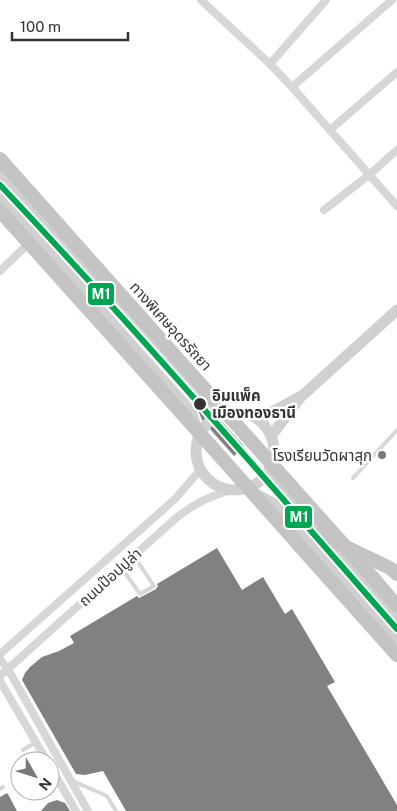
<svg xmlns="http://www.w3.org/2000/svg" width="397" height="811" font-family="'Public Sans','Noto Sans Thai',sans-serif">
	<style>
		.building { fill: #818181 }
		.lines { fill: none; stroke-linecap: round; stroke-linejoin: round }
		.lane { stroke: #d7d7d7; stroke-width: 4 }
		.street { stroke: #d7d7d7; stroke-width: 8 }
		.secondary { stroke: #d0d0d0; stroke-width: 11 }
		.highway { stroke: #c4c4c4; stroke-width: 14 }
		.highway-bridge { stroke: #c4c4c4; stroke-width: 14 }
		.metro-1-casing { stroke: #fff; stroke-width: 10 }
		.metro-1 { stroke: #00a651; stroke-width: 6 }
		.stop-dot { fill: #333; stroke: #fff; stroke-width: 2 }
		.poi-dot { fill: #7a7a7a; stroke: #fff; stroke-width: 2 }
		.labels { text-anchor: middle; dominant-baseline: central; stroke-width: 5; stroke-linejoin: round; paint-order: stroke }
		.street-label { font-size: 15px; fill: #333; stroke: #fff }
		.stop-label { font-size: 15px; font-weight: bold; fill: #333; stroke: #fff; text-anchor: start }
		.poi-label { font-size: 15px; fill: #333; stroke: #fff; text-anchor: end }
		.line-badge { stroke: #fff; stroke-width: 2 }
		.badge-label { font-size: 14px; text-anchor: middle; font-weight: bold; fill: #fff }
	</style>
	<rect width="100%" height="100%" fill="#fff"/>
	<!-- building -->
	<path class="building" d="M154,356L195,403L217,416L244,446L234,456L202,420L198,410L152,357Z
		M217,548L242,590L263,577L285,614L292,609L335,682L327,686L397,805V811H126L103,771L85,775L76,774L22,680L25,673L30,667L42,657L59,651L74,643L70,636L137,596L139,598L141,597L156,589L158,586L157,584Z
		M7,793L9,796L17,811H0V797Z
		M57,800L65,803L70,811H41L48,803Z"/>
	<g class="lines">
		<!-- lane -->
		<path class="lane" d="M353,478L397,430
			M121,567L140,594L154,586L134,556
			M23,750L36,742
			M73,781L107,796L116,811
			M0,789L3,787"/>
		<!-- street -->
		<path class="street" d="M201,0L270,64L292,87L397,206
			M270,64L326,0
			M292,87L392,0
			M330,130L397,72
			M324,210L369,175L397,150
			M0,271L29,243
			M0,654L175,499L200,470
			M0,659L12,676L88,811
			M0,676L176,518C194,504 206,498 228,491
			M0,681L47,761
			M50,766L76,811"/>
		<!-- secondary -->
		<path class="secondary" d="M0,172L53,233L150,340L201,398L219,409
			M0,197L186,406L192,414L197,429
			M196 451a39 39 0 1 1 78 0a39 39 0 1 1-78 0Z
			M259,419L303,395L397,310
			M272,435L300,398
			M275,473L285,491L296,506L319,534L397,622
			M256,494L275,504L287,513L397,642"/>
		<!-- highway -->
		<path class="highway" d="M319,534L390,568L397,574
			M314,562L397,655
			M375,580L397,606"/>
		<!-- highway-bridge -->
		<path class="highway-bridge" d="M0,159L375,580
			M0,211L178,409L314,562"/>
		<!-- metro-1 casing -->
		<g class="metro-1-casing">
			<path id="metro-1" d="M0,185C136,329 266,480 397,629"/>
		</g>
		<!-- metro-1 -->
		<use href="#metro-1" class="metro-1"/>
	</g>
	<!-- markers -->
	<circle class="stop-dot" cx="200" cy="404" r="7"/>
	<circle class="poi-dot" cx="382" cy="455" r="5"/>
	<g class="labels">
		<!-- street labels -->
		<g class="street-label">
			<text transform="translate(171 326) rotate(48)">ทางพิเศษอุดรรัถยา</text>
			<text transform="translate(110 577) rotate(-42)">ถนนป๊อปปูล่า</text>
		</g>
		<!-- stop labels -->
		<g class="stop-label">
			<text x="212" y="395">อิมแพ็ค<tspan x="212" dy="17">เมืองทองธานี</tspan></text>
		</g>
		<!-- poi labels -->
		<g class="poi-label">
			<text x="372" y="455">โรงเรียนวัดผาสุก</text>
		</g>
	</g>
	<g class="line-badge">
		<rect x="87" y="282" width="28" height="24" rx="5" fill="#00a651"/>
		<rect x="284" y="505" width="29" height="24" rx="5" fill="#00a651"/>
	</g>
	<g class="badge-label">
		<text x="101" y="299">M1</text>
		<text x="299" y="522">M1</text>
	</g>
	<!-- north arrow -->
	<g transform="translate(35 776) rotate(129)"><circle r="24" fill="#ffffff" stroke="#adadad"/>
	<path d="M0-4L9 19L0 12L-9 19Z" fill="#7a7a7a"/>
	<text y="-8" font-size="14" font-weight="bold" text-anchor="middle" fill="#333333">N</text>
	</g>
	<!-- scale -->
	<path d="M12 32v8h116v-8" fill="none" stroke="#333333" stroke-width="2.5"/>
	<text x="20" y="32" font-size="15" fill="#333333" stroke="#ffffff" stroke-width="4" paint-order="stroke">100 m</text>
</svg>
